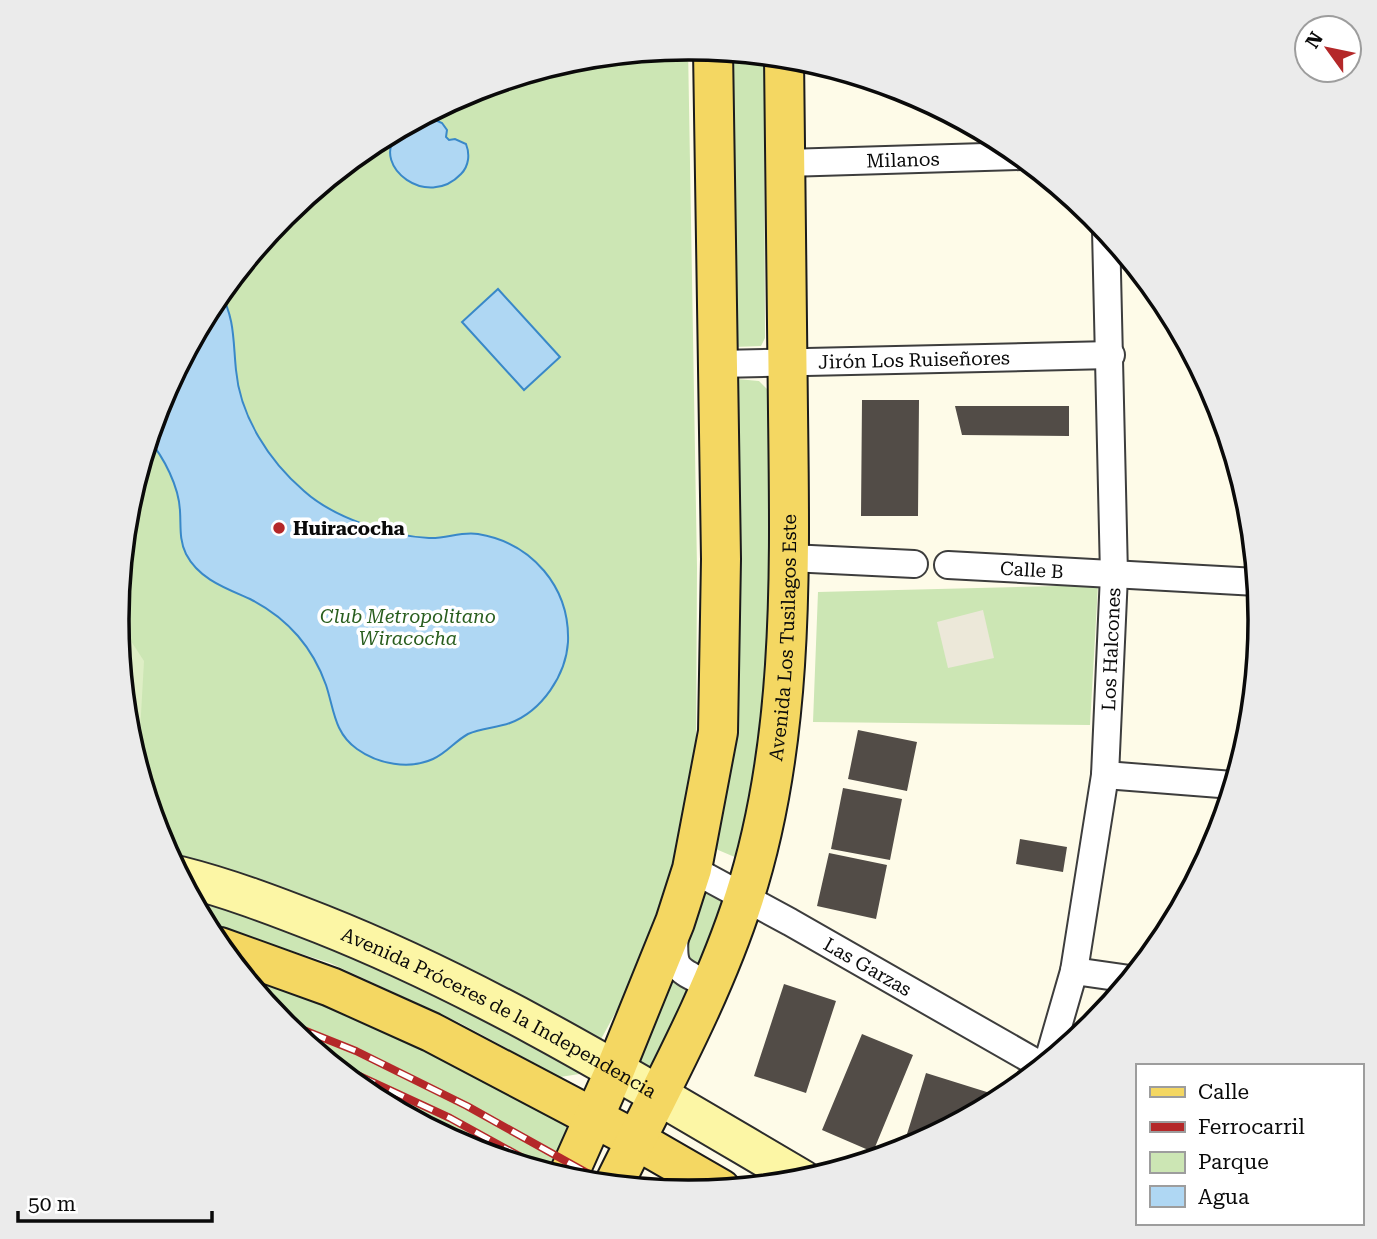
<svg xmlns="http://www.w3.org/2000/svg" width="1377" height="1239" font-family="'Roboto Serif',serif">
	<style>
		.green { fill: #cce6b4 }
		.pitch { fill: #deeec5 }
		.plaza { fill: #ece8d9 }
		.water { fill: #afd7f3; stroke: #3988c8; stroke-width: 2 }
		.building { fill: #524c47 }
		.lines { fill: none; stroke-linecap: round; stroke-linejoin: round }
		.minor-casing { stroke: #3d3d3d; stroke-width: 30 }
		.secondary-casing { stroke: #2c2c2c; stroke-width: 42 }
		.primary-casing { stroke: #1b1b1b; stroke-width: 42 }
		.minor { stroke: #fff; stroke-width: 26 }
		.secondary { stroke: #fcf6a5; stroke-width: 38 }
		.primary { stroke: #f4d762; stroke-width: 38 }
		.rail-casing { stroke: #b42829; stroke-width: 8 }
		.rail { stroke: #fff; stroke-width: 5; stroke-dasharray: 16; stroke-linecap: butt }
		.poi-dot { fill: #b42829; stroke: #fff; stroke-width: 2.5 }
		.labels { text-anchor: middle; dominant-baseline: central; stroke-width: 7; stroke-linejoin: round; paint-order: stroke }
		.street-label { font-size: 19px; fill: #0a0a0a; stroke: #fff }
		.poi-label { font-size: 19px; font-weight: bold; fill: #0a0a0a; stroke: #fff; text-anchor: start }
		.park-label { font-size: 19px; font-style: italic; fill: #295e1e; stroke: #fff }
		.rim { fill: none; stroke: #0a0a0a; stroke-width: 3.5 }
	</style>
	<rect width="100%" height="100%" fill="#fefbe8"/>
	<!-- green -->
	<path class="green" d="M688,47L697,567L696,753L686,832L663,909L637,973L600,1041L171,860L160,838L127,731L116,619L127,507L160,400L213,301L284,215L371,143L470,91L577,58Z
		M724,51L764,55L765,338L761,346L734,347Z
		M737,379L759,381L767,389L775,580L770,713L737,858L704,844Z
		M1098,585L1090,725L813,722L818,592Z
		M186,887L348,944L586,1073L560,1077L458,1022L330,963L205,923Z
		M702,888L720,896L723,902L702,973L653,1071L634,1058Z
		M243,974L394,1033L572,1120L550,1172L473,1149L370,1095L284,1024Z"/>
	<!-- pitch -->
	<path class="pitch" d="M116,618L144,661L138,768L127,731Z"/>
	<!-- plaza -->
	<path class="plaza" d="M983,610L994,658L948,668L937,622Z"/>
	<!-- water -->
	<path class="water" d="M433,119L442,123L447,130L446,137L449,140L455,139L466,144C470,154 469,166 461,174C427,210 372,166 396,137C400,132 405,134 410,131C421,125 419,121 433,119Z
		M498,289L560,357L524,390L462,322Z
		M220,292C235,318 233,341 236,370C240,416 269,461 304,491C334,518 389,536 429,538C446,539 461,531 478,534C532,543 570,587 568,642C566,675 542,711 510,723C496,728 482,728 468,734C455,741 447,753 433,759C409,770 378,764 357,749C334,733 334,709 326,685C320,668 310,650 298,636C285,621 268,608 250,599C225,588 199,579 186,554C179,540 181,526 180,511C179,487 164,457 148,439L160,400L213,301Z"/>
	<!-- building -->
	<path class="building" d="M862,400H919L918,516H861Z
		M955,406H1069V436L962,435Z
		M858,730L917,742L907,791L848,779Z
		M843,788L902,799L890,860L831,849Z
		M1020,839L1067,847L1063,872L1016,864Z
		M829,853L887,865L876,919L817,906Z
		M784,984L836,1001L806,1093L754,1076Z
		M862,1034L913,1055L873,1152L822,1130Z
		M926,1073L990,1093L985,1107L902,1150Z"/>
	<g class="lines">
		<!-- minor casing -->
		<g class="minor-casing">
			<g id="minor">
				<path id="s1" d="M786,163L1021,156"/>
				<path id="s2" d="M718,364L1111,355"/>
				<path d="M790,558L914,564"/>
				<path id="s3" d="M948,565L1257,582"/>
				<path d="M1105,775L1233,785"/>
				<path id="s4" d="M692,869L790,922L1042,1066"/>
				<path d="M675,931C672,971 676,968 710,986"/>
				<path d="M1074,971L1130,979"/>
				<path id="s5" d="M1048,1061L1074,971L1105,775L1114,575L1106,230"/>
			</g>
		</g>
		<!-- secondary casing -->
		<g class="secondary-casing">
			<g id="secondary">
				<path id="s6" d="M180,876C228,888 275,906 321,924C490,991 646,1088 803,1180"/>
			</g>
		</g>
		<!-- primary casing -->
		<g class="primary-casing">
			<g id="primary">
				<path d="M220,947L331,987L431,1032L636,1140L721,1189"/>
				<path d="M567,1178L615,1070L675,922L692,869L718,732L721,559L713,50"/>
				<path id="s7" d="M614,1184C660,1090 712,998 744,898C794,743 790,573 788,412C786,294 786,175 784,57"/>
			</g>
		</g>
		<!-- minor -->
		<use href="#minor" class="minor"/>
		<!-- secondary -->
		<use href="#secondary" class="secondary"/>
		<!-- primary -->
		<use href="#primary" class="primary"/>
		<!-- rail casing -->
		<g class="rail-casing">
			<path id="rail" d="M281,1021L356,1051L467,1106L607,1184
				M331,1063L450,1118L550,1173"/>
		</g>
		<!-- rail -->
		<use href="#rail" class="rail"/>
	</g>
	<!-- markers -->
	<circle class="poi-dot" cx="279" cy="528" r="7"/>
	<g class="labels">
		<!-- street labels -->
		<g class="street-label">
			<text stroke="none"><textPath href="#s1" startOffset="117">Milanos</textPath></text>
			<text stroke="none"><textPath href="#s2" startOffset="196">Jirón Los Ruiseñores</textPath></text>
			<text stroke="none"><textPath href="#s3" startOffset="84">Calle B</textPath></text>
			<text stroke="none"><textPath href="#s7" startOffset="579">Avenida Los Tusilagos Este</textPath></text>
			<text stroke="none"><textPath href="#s5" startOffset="418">Los Halcones</textPath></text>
			<text stroke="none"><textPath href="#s4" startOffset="201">Las Garzas</textPath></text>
			<text stroke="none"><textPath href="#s6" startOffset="348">Avenida Próceres de la Independencia</textPath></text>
		</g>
		<!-- poi labels -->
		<g class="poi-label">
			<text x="293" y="528">Huiracocha</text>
		</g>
		<!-- park labels -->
		<g class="park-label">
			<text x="408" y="616">Club Metropolitano<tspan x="408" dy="22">Wiracocha</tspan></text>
		</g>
	</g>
	<!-- crop -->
	<path d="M0 0H1377V1239H0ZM688 60H689A559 559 0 0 1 1248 619V621A559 559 0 0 1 689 1180H688A559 559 0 0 1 129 621V619A559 559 0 0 1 688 60Z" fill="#ebebeb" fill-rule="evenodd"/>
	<path class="rim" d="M688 60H689A559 559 0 0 1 1248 619V621A559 559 0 0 1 689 1180H688A559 559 0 0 1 129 621V619A559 559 0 0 1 688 60Z"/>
	<!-- legend -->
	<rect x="1136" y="1064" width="228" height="161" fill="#ffffff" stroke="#9d9d9d" stroke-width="2"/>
	<rect x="1150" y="1087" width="35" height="10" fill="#f4d762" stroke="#9d9d9d" stroke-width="2"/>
	<text x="1198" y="1099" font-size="21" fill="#0a0a0a">Calle</text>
	<rect x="1150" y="1122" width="35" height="10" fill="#b42829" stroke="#9d9d9d" stroke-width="2"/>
	<text x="1198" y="1134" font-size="21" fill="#0a0a0a">Ferrocarril</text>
	<rect x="1150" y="1152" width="35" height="21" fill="#cce6b4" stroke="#9d9d9d" stroke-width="2"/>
	<text x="1198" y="1169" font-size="21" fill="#0a0a0a">Parque</text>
	<rect x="1150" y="1186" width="35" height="21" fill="#afd7f3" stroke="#9d9d9d" stroke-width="2"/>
	<text x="1198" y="1204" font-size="21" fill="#0a0a0a">Agua</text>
	<!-- north arrow -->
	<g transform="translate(1328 49) rotate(303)"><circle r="33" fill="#ffffff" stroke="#9d9d9d" stroke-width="2"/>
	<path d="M0-5L12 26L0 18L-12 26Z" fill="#b42829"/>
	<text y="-10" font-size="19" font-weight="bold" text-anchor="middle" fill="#0a0a0a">N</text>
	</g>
	<!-- scale -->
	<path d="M18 1211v10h194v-10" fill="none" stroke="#0a0a0a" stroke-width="3.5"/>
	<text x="28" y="1211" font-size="21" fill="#0a0a0a" stroke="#ffffff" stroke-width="5" paint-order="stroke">50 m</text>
</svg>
